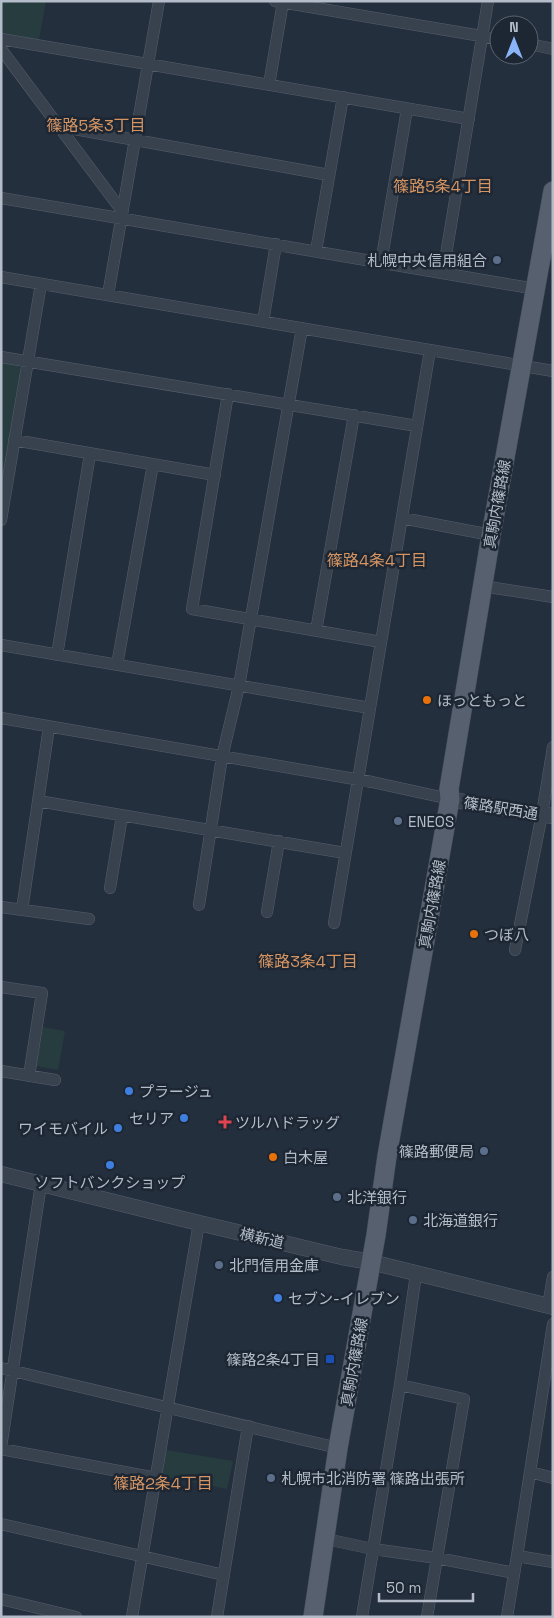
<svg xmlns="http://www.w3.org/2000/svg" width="554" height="1618" font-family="'Space Grotesk','Noto Sans JP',sans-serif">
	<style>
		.green { fill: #263c3f }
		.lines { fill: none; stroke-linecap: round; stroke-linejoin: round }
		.minor-casing { stroke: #565f6c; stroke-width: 12 }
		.tertiary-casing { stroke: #565f6c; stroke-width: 16 }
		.primary-casing { stroke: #414a57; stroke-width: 20 }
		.minor { stroke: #38414e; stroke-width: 11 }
		.tertiary { stroke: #38414e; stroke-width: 15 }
		.primary { stroke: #56606e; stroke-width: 19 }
		.service-dot { fill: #5c6f8a; stroke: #1d2633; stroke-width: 2 }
		.food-dot { fill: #e8710a; stroke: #1d2633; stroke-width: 2 }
		.shop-dot { fill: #3f7fe0; stroke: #1d2633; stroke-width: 2 }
		.health-dot { fill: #e0444e; stroke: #1d2633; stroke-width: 2 }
		.transit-dot { fill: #1a4fb4; stroke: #1d2633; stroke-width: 2 }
		.labels { text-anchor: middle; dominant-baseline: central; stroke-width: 5; stroke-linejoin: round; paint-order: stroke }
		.poi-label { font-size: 15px; fill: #b4bcc9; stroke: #1d2633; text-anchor: start }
		.street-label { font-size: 15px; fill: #b4bcc9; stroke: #1d2633 }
		.neighbourhood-label { font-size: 16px; fill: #d59563; stroke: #1d2633 }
	</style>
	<rect width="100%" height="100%" fill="#242f3e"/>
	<!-- green -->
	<path class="green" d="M1,1H46L38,45L1,39Z
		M1,363L18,365L21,370L1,488Z
		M43,1027L65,1031L58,1070L36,1066Z
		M166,1450L233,1461L227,1489L161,1476Z"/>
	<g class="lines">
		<!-- minor casing -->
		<g class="minor-casing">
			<path id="minor" d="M275,1L499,39
				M1,39L469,119
				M529,44L553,49
				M1,49L122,211
				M269,85L283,2
				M58,126L329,175
				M1,198L536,289
				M316,251L343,97
				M381,263L407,109
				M443,273L488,1
				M1,277L553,371
				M108,295L159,1
				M263,322L276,244
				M1,357L417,426
				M228,394L192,609L381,642
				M14,440L215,475
				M402,518L491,535
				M1,520L41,284
				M482,586L553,597
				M316,631L354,415
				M1,645L370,708
				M57,655L90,454
				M117,665L153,464
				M1,718L372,782L450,799
				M38,801L345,853
				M110,888L122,816
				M199,905L222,757L239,686L302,328
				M1,907L89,919
				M22,910L49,727
				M267,912L279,841
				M334,923L430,350
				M515,950L542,814L553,747
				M1,987L42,993L29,1076
				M1,1071L55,1080
				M548,1306L553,1277
				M1,1368L338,1448
				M400,1385L464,1399L427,1617
				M1,1447L41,1184
				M1,1449L156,1478
				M530,1472L553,1478
				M1,1524L224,1575
				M326,1539L373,1549L437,1558L514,1573
				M517,1556L553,1324
				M1,1599L76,1617
				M132,1617L199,1223
				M217,1617L248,1426
				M362,1617L400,1385L416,1274
				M507,1617L517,1556L553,1562"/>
		</g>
		<!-- tertiary casing -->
		<g class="tertiary-casing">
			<path id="tertiary" d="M450,799L470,803L553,816
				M1,1174L199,1223L342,1257L371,1262L553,1307"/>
		</g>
		<!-- primary casing -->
		<g class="primary-casing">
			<path id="primary" d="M313,1617L338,1448L376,1235L387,1156L450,799L449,789L491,535L553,191"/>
		</g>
		<!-- minor -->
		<use href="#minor" class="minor"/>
		<!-- tertiary -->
		<use href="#tertiary" class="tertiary"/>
		<!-- primary -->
		<use href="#primary" class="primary"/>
	</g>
	<!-- markers -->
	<g class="service-dot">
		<circle cx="497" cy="260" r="5"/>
		<circle cx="398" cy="821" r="5"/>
		<circle cx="484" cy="1151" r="5"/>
		<circle cx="337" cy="1197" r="5"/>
		<circle cx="413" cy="1220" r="5"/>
		<circle cx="219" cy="1265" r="5"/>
		<circle cx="271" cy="1478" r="5"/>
	</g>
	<g class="food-dot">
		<circle cx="427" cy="700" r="5"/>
		<circle cx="474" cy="934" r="5"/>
		<circle cx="273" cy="1157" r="5"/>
	</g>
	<g class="shop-dot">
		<circle cx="129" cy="1091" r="5"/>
		<circle cx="184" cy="1118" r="5"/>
		<circle cx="118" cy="1128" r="5"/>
		<circle cx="110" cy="1165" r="5"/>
		<circle cx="278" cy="1298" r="5"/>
	</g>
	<path class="health-dot" d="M222.5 1114.5h5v5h5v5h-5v5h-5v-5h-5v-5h5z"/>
	<rect class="transit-dot" x="325" y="1354" width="10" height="10" rx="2.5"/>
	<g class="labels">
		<!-- poi labels -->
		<g class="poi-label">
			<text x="487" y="260" text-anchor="end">札幌中央信用組合</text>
			<text x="437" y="700">ほっともっと</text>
			<text x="408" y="821">ENEOS</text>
			<text x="484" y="934">つぼ八</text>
			<text x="139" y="1091">プラージュ</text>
			<text x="174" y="1118" text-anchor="end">セリア</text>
			<text x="235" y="1122">ツルハドラッグ</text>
			<text x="108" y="1128" text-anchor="end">ワイモバイル</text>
			<text x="474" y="1151" text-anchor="end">篠路郵便局</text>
			<text x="283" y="1157">白木屋</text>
			<text x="110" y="1182" text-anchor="middle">ソフトバンクショップ</text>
			<text x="347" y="1197">北洋銀行</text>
			<text x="423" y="1220">北海道銀行</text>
			<text x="229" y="1265">北門信用金庫</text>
			<text x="288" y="1298">セブン-イレブン</text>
			<text x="320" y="1359" text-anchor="end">篠路2条4丁目</text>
			<text x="281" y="1478">札幌市北消防署 篠路出張所</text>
		</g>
		<!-- street labels -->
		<g class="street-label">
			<text transform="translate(497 504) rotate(-80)">真駒内篠路線</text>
			<text transform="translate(501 808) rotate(9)">篠路駅西通</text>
			<text transform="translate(432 904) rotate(-80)">真駒内篠路線</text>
			<text transform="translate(262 1238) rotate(13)">横新道</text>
			<text transform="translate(354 1362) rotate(-80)">真駒内篠路線</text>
		</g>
		<!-- neighbourhood labels -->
		<g class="neighbourhood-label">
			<text x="96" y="125">篠路5条3丁目</text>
			<text x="443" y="186">篠路5条4丁目</text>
			<text x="377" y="560">篠路4条4丁目</text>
			<text x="308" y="961">篠路3条4丁目</text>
			<text x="163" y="1483">篠路2条4丁目</text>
		</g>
	</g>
	<!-- border -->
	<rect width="554" height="1618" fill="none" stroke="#b4bcc9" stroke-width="5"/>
	<!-- north arrow -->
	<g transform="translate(514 40)"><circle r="24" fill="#1d2633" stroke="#59626f"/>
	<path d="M0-4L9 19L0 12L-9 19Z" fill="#8ab4f8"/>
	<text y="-8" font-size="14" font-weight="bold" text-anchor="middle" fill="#b4bcc9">N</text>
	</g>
	<!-- scale -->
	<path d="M379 1593v8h94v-8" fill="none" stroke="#b4bcc9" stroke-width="2.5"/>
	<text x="386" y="1593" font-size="15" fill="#b4bcc9" stroke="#1d2633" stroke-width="4" paint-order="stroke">50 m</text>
</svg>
